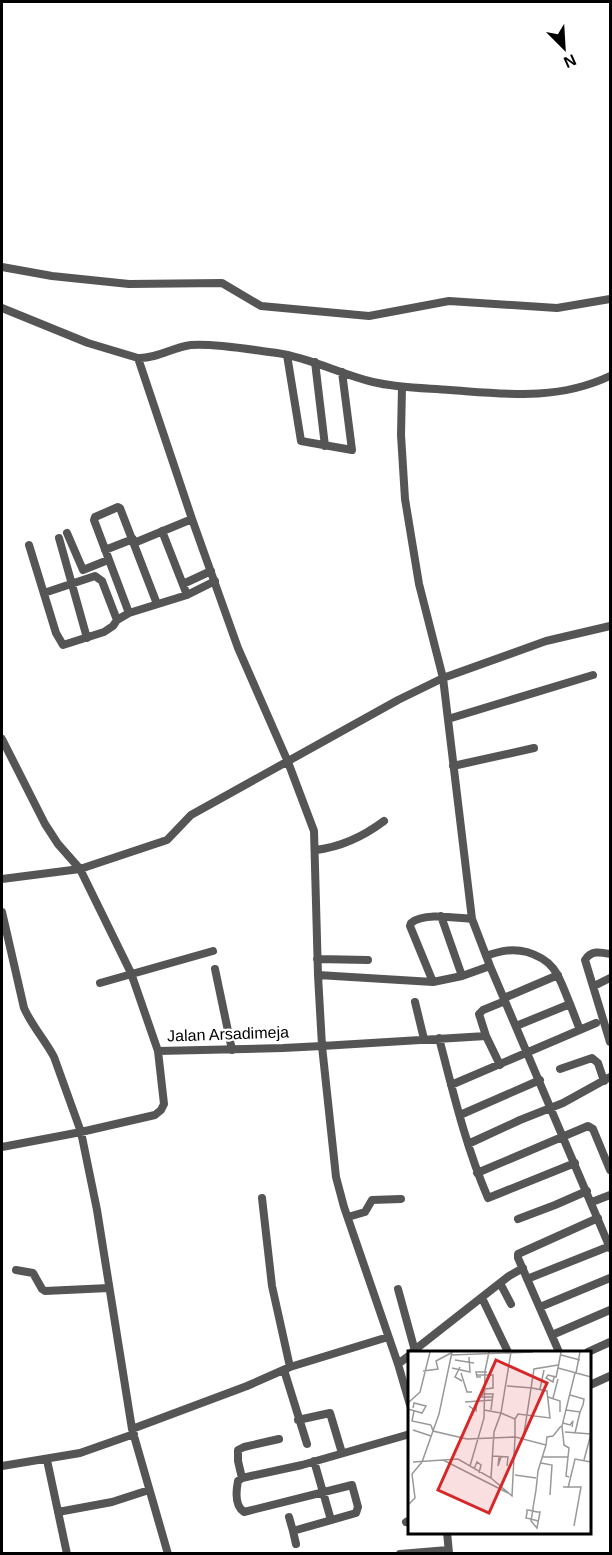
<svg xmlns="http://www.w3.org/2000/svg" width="612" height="1555" font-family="Arial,sans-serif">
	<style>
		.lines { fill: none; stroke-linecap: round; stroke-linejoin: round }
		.minor { stroke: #555; stroke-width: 8 }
		.labels { text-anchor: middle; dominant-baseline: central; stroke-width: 4.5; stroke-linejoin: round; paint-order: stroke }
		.street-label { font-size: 16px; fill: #000; stroke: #fff }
		.inset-road { fill: none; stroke: #999; stroke-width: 1.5 }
		.view { fill: #d62828; fill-opacity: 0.15; stroke: #d62828; stroke-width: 3 }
		.inset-edge { fill: none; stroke: #000; stroke-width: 3 }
	</style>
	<rect width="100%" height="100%" fill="#fff"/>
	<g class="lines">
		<!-- minor -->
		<path class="minor" d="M2,267L52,276L129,284L222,283L261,306L369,316L449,301L557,308L610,299
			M2,308L88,343L138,358C157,359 173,347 191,345C215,343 252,350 277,353C311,358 340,374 373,382C398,388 424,388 450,390C506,394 557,401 610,376
			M287,355L301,441L352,450L342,372
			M138,358L192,519L238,648L288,762L314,831L318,975L322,1046L486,1036L479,1014L483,1010L505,1001
			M315,362L325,446
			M402,387L401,435L405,499L419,584L443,678L472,919L490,966L610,1248
			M162,531L187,595
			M67,533L83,570L108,560
			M59,538L87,638
			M134,543L192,519
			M29,545L56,633L63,645L104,632L113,626L117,620L129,613L187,595L215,581
			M105,550L133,539
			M183,584L211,571
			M44,593L95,576L102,581L117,620
			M129,613L94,520L95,517L118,507L120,508L157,604
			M448,719L593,675
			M2,739L45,824L58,844L80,869L167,840L191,815L398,700L443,678L546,641L610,626
			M453,766L534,748
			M316,850C340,847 364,836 384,821
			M2,879L80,869L131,973L158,1051L164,1104L161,1110L155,1115L81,1132L2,1147
			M2,912L24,1008C32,1026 45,1040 54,1057L81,1132L97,1210L132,1429L168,1554
			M441,916L462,976L490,966
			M610,954C600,952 591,950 585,960L610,1042
			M486,956C500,951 512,948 527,952C557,961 559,978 570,1004
			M317,959L368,960
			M215,969L232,1050
			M318,975L433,982
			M462,976L433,982L410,926L411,923C424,912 456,918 472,919
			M100,983L213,951
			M594,986L610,978
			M504,998L558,975
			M415,1002L424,1039
			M516,1026L570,1004L580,1030
			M486,1036L500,1065
			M439,1038C453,1092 466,1147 488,1198L575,1163
			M158,1051L283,1048L322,1046L336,1177L344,1207L398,1364L410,1405
			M560,1069L592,1058L598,1063L604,1081
			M451,1085L596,1023
			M460,1115L540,1080
			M468,1144L520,1120L563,1103L610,1077
			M477,1173L588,1126L593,1129L610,1170
			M262,1198L272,1286L290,1367
			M592,1202L610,1195
			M348,1217L365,1212L372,1200L401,1199
			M518,1219L555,1205L587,1191
			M16,1270L33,1273L42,1289L45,1291L109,1288
			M527,1279L610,1246
			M500,1283L511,1304
			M398,1289L415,1351
			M482,1298L508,1352
			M540,1307L610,1278
			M552,1335L610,1310
			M412,1352L509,1276L523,1268
			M559,1352L518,1258V1254L598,1218
			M588,1352L610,1342
			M398,1364L410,1355
			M284,1370L307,1444
			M590,1385L610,1376
			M298,1420L330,1413L342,1453
			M132,1429L247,1386L290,1367L388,1337
			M47,1460L67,1554
			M314,1461L331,1520
			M2,1466L80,1453L134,1434
			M242,1478L238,1461V1450L244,1447L279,1439
			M58,1512L112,1502L149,1490
			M289,1517L293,1531
			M406,1522L410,1520
			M447,1532L449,1553
			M296,1544L293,1531L356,1513L358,1507L352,1485L244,1512C235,1506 236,1491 238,1481L242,1478L302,1465L410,1434
			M400,1554L448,1550"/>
	</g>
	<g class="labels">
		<!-- street labels -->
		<g class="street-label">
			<text transform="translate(228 1034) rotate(-2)">Jalan Arsadimeja</text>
		</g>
	</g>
	<!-- overview -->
	<g transform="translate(408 1351)">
		<rect width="183" height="183" fill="#fff"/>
		<path class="inset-road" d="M103,1L93,62L107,68M153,1L150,17L183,26M43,4L125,1M153,4L172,9M47,9L66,12M52,16L47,26L54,30M44,17L62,21L61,6M15,20L30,18L28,10L43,2M53,22L59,41H64M168,22L172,1M69,24H85V37L77,38M73,26H69L68,21H79M146,26L145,31L138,27L140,24L148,26L150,17M99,35L124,37M132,38L136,19M76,39L74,46H85M77,43H85L83,59M140,46L152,50V61M145,47L150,28M57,51L85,49M0,52L12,41L22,1M61,55L68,60L69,49M0,58L14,62L18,55L6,52L5,57M76,59L93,62L86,81L83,127M158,59L172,61L175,54L176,48L162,44M6,60L4,70L23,74M107,68V86L138,94L130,120L128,139L125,157V160L124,163V165L123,168V170L129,177L132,161H129L125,160L120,159H119V162L118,167L123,168L130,170M107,68L110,63L142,67L139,40L124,37M155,72L162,74L165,70L164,76M5,79L23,85M157,81L183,83M167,82L172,61M115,89L126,18L150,14M138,94L139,86L145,85L153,75M85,105L100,106L99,115M91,106L90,115L93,106M135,106H160M35,109L100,142M176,109L183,83M5,111L50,108L83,127L104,145L107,86L59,88L25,80L23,74M133,112L144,114L142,144M62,115L76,67L77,20L81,1M66,118L69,111L73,114L71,122M107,124L128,127M161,126L158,125L161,97L156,94L154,75L167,22M155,136H173L166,175M160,137L167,108L183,111M0,154L7,147L4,123L14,111L31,63L44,1"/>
		<path class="view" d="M88,9L139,32L81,162L30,139Z"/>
		<rect width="183" height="183" class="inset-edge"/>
	</g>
	<!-- border -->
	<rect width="612" height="1555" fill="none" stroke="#000000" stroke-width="6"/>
	<!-- north arrow -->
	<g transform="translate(564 48) rotate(156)" stroke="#ffffff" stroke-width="4.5" paint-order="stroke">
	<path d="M0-4.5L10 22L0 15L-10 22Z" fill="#000000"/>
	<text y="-9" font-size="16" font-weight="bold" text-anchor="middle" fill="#000000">N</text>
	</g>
</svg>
